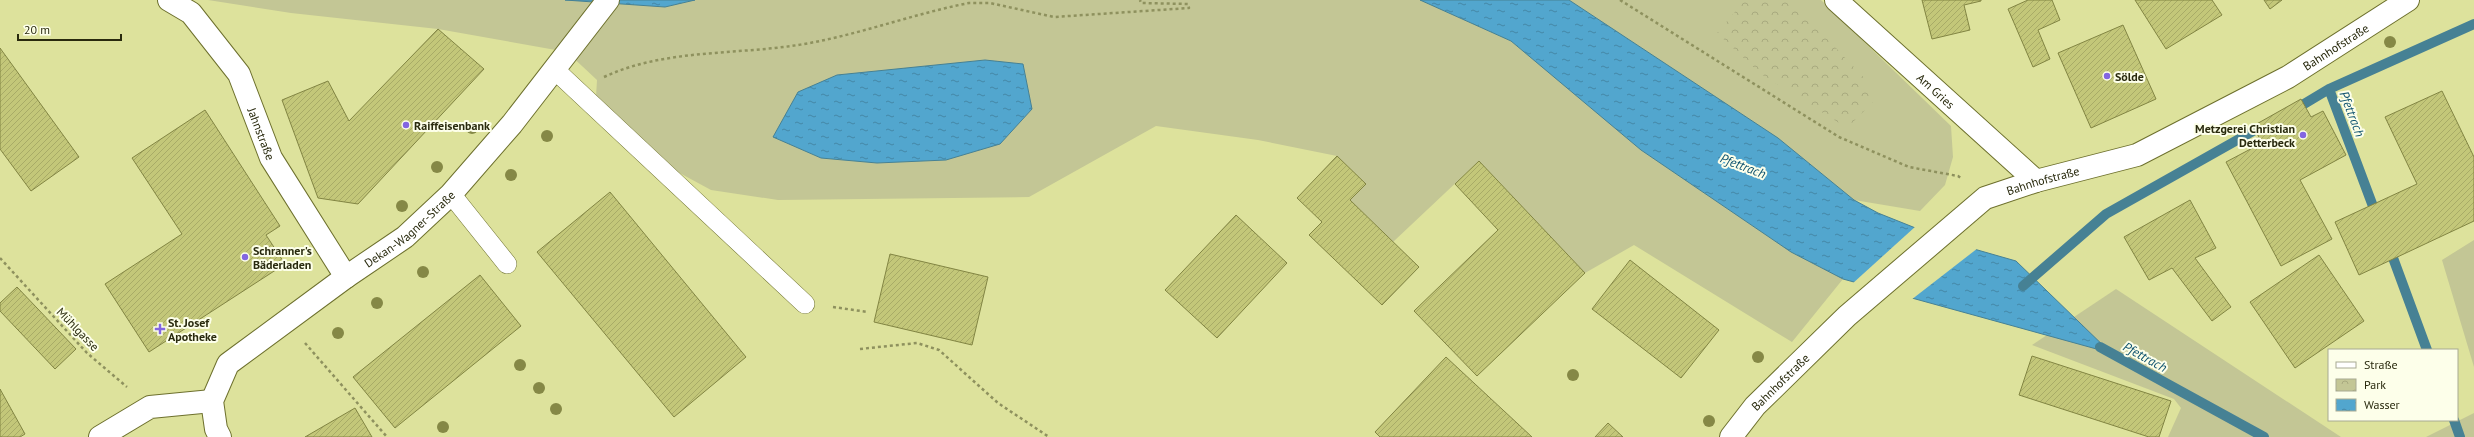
<svg xmlns="http://www.w3.org/2000/svg" width="2474" height="437" font-family="'PT Sans',sans-serif">
	<style>
		.green { fill: #c3c695; fill-rule: evenodd }
		.park { fill: url(#park-crowns) }
		.water { fill: url(#water-ripples); stroke: #468194 }
		.pier { fill: #dde29c }
		.lines { fill: none; stroke-linecap: round; stroke-linejoin: round }
		.stream { stroke: #468194; stroke-width: 10 }
		.building { fill: url(#building-hatch); stroke: #828543 }
		.lane-casing { stroke: #6d702d; stroke-width: 20 }
		.street-casing { stroke: #6d702d; stroke-width: 24 }
		.secondary-casing { stroke: #6d702d; stroke-width: 24 }
		.path { stroke: #8e915e; stroke-width: 2.5; stroke-dasharray: 3 3; stroke-linecap: butt }
		.lane { stroke: #fff; stroke-width: 19 }
		.street { stroke: #fff; stroke-width: 22 }
		.secondary { stroke: #fff; stroke-width: 22 }
		.tree { fill: #858846 }
		.poi-dot { fill: #8366e1; stroke: #fdffea; stroke-width: 1.5 }
		.labels { text-anchor: middle; dominant-baseline: central; stroke-width: 4; stroke-linejoin: round; paint-order: stroke }
		.street-label { font-size: 12px; fill: #292a0e; stroke: #fdffea }
		.poi-label { font-size: 12px; font-weight: bold; fill: #292a0e; stroke: #fdffea; text-anchor: start }
		.water-label { font-size: 13px; font-style: italic; fill: #105470; stroke: #fdffea }
	</style>
	<defs>
		<pattern id="park-crowns" width="20" height="18" patternUnits="userSpaceOnUse"><rect width="20" height="18" fill="#c3c695"/><path d="M2 6a3 3 0 1 1 6 0M12 15a3 3 0 1 1 6 0" fill="none" stroke="#a8aa7f"/></pattern>
		<pattern id="water-ripples" width="26" height="14" patternUnits="userSpaceOnUse"><rect width="26" height="14" fill="#52a6ce"/><path d="M2 4q2-2 4 0t4 0M15 11q2-2 4 0t4 0" fill="none" stroke="#4487a6"/></pattern>
		<pattern id="building-hatch" width="6" height="6" patternUnits="userSpaceOnUse"><rect width="6" height="6" fill="#c3c779"/><path d="M-1 1l2-2M0 6l6-6M5 7l2-2" fill="none" stroke="#a8ab67"/></pattern>
	</defs>
	<rect width="100%" height="100%" fill="#dde29c"/>
	<!-- green -->
	<path class="green" d="M208,0H565L665,7L694,0H1420L1511,41L1641,150L1791,252L1843,279L1792,342L1634,245L1585,273L1479,161L1393,242L1350,200L1366,184L1337,156L1258,140L1156,126L1029,197L778,200L711,190L663,164L596,97L597,80L567,52L438,29L291,13ZM985,60L946,160L877,163L821,158L774,137L920,68Z
		M1569,0H1821L1951,126L1953,157L1945,185L1920,211L1854,200L1778,138Z
		M2474,240V367L2442,260Z
		M2116,289L2341,437H2168L2181,408L2174,399L2032,345Z
		M2474,413V437H2426Z"/>
	<!-- park -->
	<path class="park" d="M1745,0H1786L1801,11L1868,82L1873,102L1847,128L1761,74L1717,33Z"/>
	<!-- water -->
	<path class="water" d="M565,0H695L665,7Z
		M1420,0H1569L1778,138L1854,200L1878,213L1953,243L2016,261L2111,353L1843,279L1791,252L1641,150L1511,41Z
		M985,60L1023,64L1032,109L1000,144L946,160L877,163L821,158L773,137L798,92L837,75Z"/>
	<!-- pier -->
	<path class="pier" d="M1916,226L1978,248L1911,300L1852,284Z"/>
	<g class="lines">
		<!-- stream -->
		<path class="stream" d="M2329,89L2377,217
			M2304,104L2329,89L2474,24
			M2389,247L2427,350
			M2023,286L2106,214L2255,130
			M2100,347L2264,437
			M2454,420L2460,437"/>
	</g>
	<!-- building -->
	<path class="building" d="M1922,0H1981V1L1964,5L1970,30L1932,39Z
		M2028,0H2052L2060,20L2038,30L2050,59L2033,67L2008,9Z
		M2135,0H2212L2222,15L2166,49Z
		M2264,0H2282L2270,9Z
		M2123,25L2156,99L2091,128L2058,53Z
		M438,29L484,69L358,204L318,198L282,100L328,81L349,121Z
		M0,48L79,157L31,191L0,149Z
		M2442,91L2474,157V221L2359,275L2335,222L2417,184L2385,117Z
		M2301,99L2311,117L2323,111L2346,155L2300,180L2332,239L2281,266L2226,162L2262,143L2253,126Z
		M205,110L280,226L266,235L285,264L149,352L105,284L182,234L132,158Z
		M1337,156L1366,184L1350,200L1419,267L1382,305L1309,235L1322,222L1297,198Z
		M1479,161L1585,273L1477,376L1414,311L1498,230L1455,184Z
		M610,192L746,357L674,417L537,252Z
		M2190,200L2216,248L2195,258L2231,307L2212,321L2172,268L2149,280L2124,237Z
		M1236,215L1287,263L1217,338L1165,290Z
		M890,254L988,277L972,345L874,322Z
		M2319,255L2364,321L2295,368L2250,302Z
		M1630,260L1719,330L1681,378L1592,309Z
		M480,275L521,326L395,428L353,377Z
		M17,287L76,349L55,369L0,311V303Z
		M2032,356L2171,401L2159,437H2149L2019,395Z
		M1446,357L1532,437H1380L1375,432Z
		M0,389L25,434L20,437H0Z
		M355,408L372,437H305Z
		M1608,423L1623,437H1595Z"/>
	<g class="lines">
		<!-- lane casing -->
		<g class="lane-casing">
			<path id="lane" d="M554,69L805,304
				M451,194L507,264"/>
		</g>
		<!-- street casing -->
		<g class="street-casing">
			<g id="street">
				<path id="s1" d="M169,0L191,13L239,74L271,158L346,277"/>
				<path id="s2" d="M1836,0L2036,181"/>
			</g>
		</g>
		<!-- secondary casing -->
		<g class="secondary-casing">
			<g id="secondary">
				<path d="M100,437L150,407L212,401"/>
				<path id="s3" d="M220,437L216,429L212,401L228,364L346,277L405,237L451,194L512,124L608,0"/>
				<path id="s4" d="M1731,437L1755,406L1847,316L1985,198L2036,181L2137,155L2288,77L2408,0"/>
			</g>
		</g>
		<!-- path -->
		<path class="path" d="M1620,0L1839,137L1909,167L1958,176L1962,179
			M604,77C664,49 734,55 798,45C856,36 912,14 969,3H990L1054,17L1189,8L1188,4L1141,3L1140,0
			M0,258L87,353L127,387
			M833,307L868,312
			M305,343L387,437
			M860,349L917,343L939,350L998,403L1049,437"/>
		<!-- lane -->
		<use href="#lane" class="lane"/>
		<!-- street -->
		<use href="#street" class="street"/>
		<!-- secondary -->
		<use href="#secondary" class="secondary"/>
	</g>
	<!-- trees -->
	<g class="tree">
		<circle cx="2390" cy="42" r="6"/>
		<circle cx="472" cy="128" r="6"/>
		<circle cx="547" cy="136" r="6"/>
		<circle cx="437" cy="167" r="6"/>
		<circle cx="511" cy="175" r="6"/>
		<circle cx="402" cy="206" r="6"/>
		<circle cx="423" cy="272" r="6"/>
		<circle cx="377" cy="303" r="6"/>
		<circle cx="338" cy="333" r="6"/>
		<circle cx="1758" cy="357" r="6"/>
		<circle cx="520" cy="365" r="6"/>
		<circle cx="1573" cy="375" r="6"/>
		<circle cx="539" cy="388" r="6"/>
		<circle cx="556" cy="409" r="6"/>
		<circle cx="1709" cy="421" r="6"/>
		<circle cx="443" cy="427" r="6"/>
	</g>
	<!-- markers -->
	<g class="poi-dot">
		<circle cx="2107" cy="76" r="4"/>
		<circle cx="406" cy="125" r="4"/>
		<circle cx="2303" cy="135" r="4"/>
		<circle cx="245" cy="257" r="4"/>
		<path d="M158 323h4v4h4v4h-4v4h-4v-4h-4v-4h4z"/>
	</g>
	<g class="labels">
		<!-- street labels -->
		<g class="street-label">
			<text stroke="none"><textPath href="#s4" startOffset="734">Bahnhofstraße</textPath></text>
			<text stroke="none"><textPath href="#s2" startOffset="135">Am Gries</textPath></text>
			<text stroke="none"><textPath href="#s1" startOffset="167">Jahnstraße</textPath></text>
			<text stroke="none"><textPath href="#s4" startOffset="410">Bahnhofstraße</textPath></text>
			<text stroke="none"><textPath href="#s3" startOffset="304">Dekan-Wagner-Straße</textPath></text>
			<text transform="translate(78 329) rotate(46)">Mühlgasse</text>
			<text stroke="none"><textPath href="#s4" startOffset="74">Bahnhofstraße</textPath></text>
		</g>
		<!-- poi labels -->
		<g class="poi-label">
			<text x="2115" y="76">Sölde</text>
			<text x="414" y="125">Raiffeisenbank</text>
			<text x="2295" y="128" text-anchor="end">Metzgerei Christian<tspan x="2295" dy="14">Detterbeck</tspan></text>
			<text x="253" y="250">Schranner's<tspan x="253" dy="14">Bäderladen</tspan></text>
			<text x="168" y="322">St. Josef<tspan x="168" dy="14">Apotheke</tspan></text>
		</g>
		<!-- water labels -->
		<g class="water-label">
			<text transform="translate(2352 114) rotate(69)">Pfettrach</text>
			<text transform="translate(1743 166) rotate(21)">Pfettrach</text>
			<text transform="translate(2145 357) rotate(29)">Pfettrach</text>
		</g>
	</g>
	<!-- legend -->
	<rect x="2328" y="349" width="130" height="72" fill="#fdffea" stroke="#a8aa92"/>
	<rect x="2336" y="362" width="20" height="6" fill="#ffffff" stroke="#a8aa92"/>
	<text x="2364" y="369" font-size="12" fill="#292a0e">Straße</text>
	<rect x="2336" y="379" width="20" height="12" fill="url(#park-crowns)" stroke="#a8aa92"/>
	<text x="2364" y="389" font-size="12" fill="#292a0e">Park</text>
	<rect x="2336" y="399" width="20" height="12" fill="url(#water-ripples)" stroke="#a8aa92"/>
	<text x="2364" y="409" font-size="12" fill="#292a0e">Wasser</text>
	<!-- scale -->
	<path d="M18 34v6h103v-6" fill="none" stroke="#292a0e" stroke-width="2"/>
	<text x="24" y="34" font-size="12" fill="#292a0e" stroke="#fdffea" stroke-width="3" paint-order="stroke">20 m</text>
</svg>
